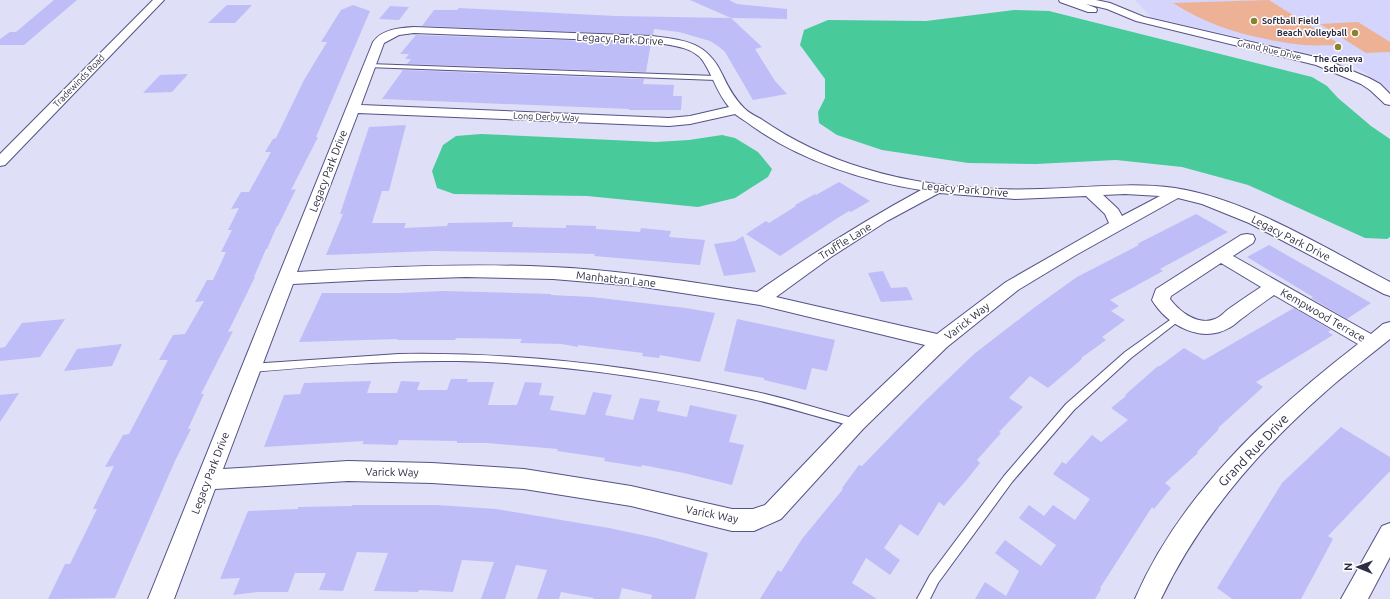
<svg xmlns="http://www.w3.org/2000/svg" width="1390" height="599" font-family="Ubuntu,sans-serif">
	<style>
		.built { fill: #d4d4fc }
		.green { fill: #edb195 }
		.water { fill: #49ca9b }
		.building { fill: #bebdf8 }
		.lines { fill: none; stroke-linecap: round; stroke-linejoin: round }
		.service-casing { stroke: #555285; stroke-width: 2 }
		.minor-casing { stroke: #555285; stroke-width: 2 }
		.service { fill: #fff; fill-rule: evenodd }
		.minor { fill: #fff; fill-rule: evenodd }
		.poi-dot { fill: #89832b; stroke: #fff; stroke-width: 1.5 }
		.labels { text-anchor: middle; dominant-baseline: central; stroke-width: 3; stroke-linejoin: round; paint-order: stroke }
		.far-poi-label { font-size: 9px; font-weight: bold; fill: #2d2d44; stroke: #fff; text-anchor: start }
		.far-street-label { font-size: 9px; fill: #2d2d44; stroke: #fff }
		.street-label { font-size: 11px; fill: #2d2d44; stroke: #fff }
		.near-street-label { font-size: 13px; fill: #2d2d44; stroke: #fff }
	</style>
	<rect width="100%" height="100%" fill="#dfdff8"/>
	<!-- built -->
	<path class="built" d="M1135,0H1390V91L1351,63L1151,17Z"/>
	<!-- green -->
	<path class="green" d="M1269,0L1341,45C1329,45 1316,46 1304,45C1258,40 1211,28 1173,3Z
		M1358,22L1390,42V52L1366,53L1320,24Z"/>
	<!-- water -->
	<path class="water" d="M1014,10L1049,11L1312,77L1327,86L1338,98L1371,126L1390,139V237L1387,239L1365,238L1248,185L1182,167L1116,160L1036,164L968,163L882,150L837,135L819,123L818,112L825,98V79L800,45L804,30L828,20L926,21Z
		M481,134L656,142L689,140L722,135L735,138L758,152L772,169L768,177L735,198L698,207L587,196L454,194L437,188L432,171L443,145L456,136Z"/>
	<!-- building -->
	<path class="building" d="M54,0H77L24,45H0V39L10,32H16Z
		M690,0H729L737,4L787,9V19L731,18Z
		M227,5H252L235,23H208Z
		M353,5L370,11L316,137H318L291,190L296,189L278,226H277L267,249H266L254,277H255L228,332L233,331L201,394H204L188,429H191L175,461L115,598L48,599L65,564H70L97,509H93L114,466L105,467L123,435L129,434L168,360H159L173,335L185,334L204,301L195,302L207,280H213L226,252H221L232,230H228L239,208L231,209L241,192H249L271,152H265L273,139L276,138L304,80L327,42H321L341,10Z
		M390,6L409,7L399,20L379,19Z
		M459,8L616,16L731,18L762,47L755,49L775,81L787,94L753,100L725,52L718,46L710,41L679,32L654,29L653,35L422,26L434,10H457Z
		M416,35L651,43L646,72L407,64L411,59H405L409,54H400Z
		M403,70L644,79L643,84L674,85L673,96H682L681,110H629V109L382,99Z
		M188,74L172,92L143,93L160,75Z
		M406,125L389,191H382L372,223H406L404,228L447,226L448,223L513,222L512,227L566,228V225L596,226V229L640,232L641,228L671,231L669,237L705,240L700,265L594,256L595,254L559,253L433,251L326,255L343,214H340L369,127Z
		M839,182L870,201L851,212L849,211L836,219L780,256L746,234L766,221L769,223L796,206L795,205L815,194L816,195Z
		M1196,214L1228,232L1160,269L1163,271L1110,300L1119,306L1111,311L1125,320L1102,337L1106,340L1081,358L1082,359L1048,388L1030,376L1009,398L1023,407L999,432L1001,433L977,460L980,463L969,477L944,506L939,502L918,536L900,524L884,548L900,560L890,575L866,558L852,583L877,599H760L778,570L781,572L802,539L843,489L842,488L859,465L862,466L923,403L974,354L1035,307L1077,277L1139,245L1137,244Z
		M743,236L756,272L724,276L714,244L735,241Z
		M1269,245L1371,303L1347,319L1311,298L1313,297L1247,257Z
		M883,271L891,288L907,287L913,300L881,302L868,273Z
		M443,291L551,294V295L592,297L686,308L715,313L700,362L660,355L659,358L642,356L643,353L578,345V347L562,344L520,343L522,339L456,338L455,340H397L398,339L299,342L322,293H401Z
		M1294,308L1331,330L1328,332L1333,335L1256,382L1263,387L1218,428L1219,429L1197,452L1198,453L1165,483L1171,488L1154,509L1152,507L1100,588L1101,589L1095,599H975L985,582L1006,596L1019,571L995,553L1005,540L1041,566L1056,545L1019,518L1029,505L1044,516L1053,505L1075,520L1090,499L1053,474L1062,462L1066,464L1092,435L1101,442L1128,420L1111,408L1126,396L1125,395L1158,366H1160L1184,348L1204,360Z
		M65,319L40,357L0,361V348L5,347L22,323Z
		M737,319L835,340L827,371L812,368L806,390L764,380V378L724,371Z
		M122,344L112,366L64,371L77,349Z
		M451,379H468L467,382H494L488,405H517L525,382L542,383L539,395L554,396L550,410L585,415L593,392L612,395L605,415L633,420L640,398L660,401L657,411L687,417L690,405L737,415L729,442L744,445L732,485L684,473L642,465L641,467L604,461L605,458L557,451L558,449L487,443H457V441L399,440L397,445L362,444L364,441L264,447L284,395L300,394L304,383L371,381L367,393H397L401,381L420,382L417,390H447Z
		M19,393L0,422V395Z
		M1341,427L1390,457V471L1328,536L1333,539L1301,599H1232L1217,588L1282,483Z
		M352,505H437L496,509L609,528L656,538L708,553L695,599H651L652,595L622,588L619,599H593L594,598L561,592L559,599H537L547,570L516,565L505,599H481L494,562L462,560L453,592L419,590L418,592L374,591L388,553L357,552L343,591L319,590L326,573H295L288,592H257L233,595L240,578L220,579L248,511L298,509V507L352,506Z"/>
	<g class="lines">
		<!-- service casing -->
		<g class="service-casing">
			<path id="service" d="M369,64L716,76L719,78L716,80L367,67L366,66Z
				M1177,315L1180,316L1182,318L1180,320L1131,358L1074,410L1012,482L938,583L930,599H917L930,575L1004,476L1066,404L1125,352Z
				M399,354C517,352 636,366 751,391C786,398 821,410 856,419L860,420L861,423L860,426L856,427C821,418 787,407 752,399C659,378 553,363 457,361C389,360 320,366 252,372L249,371L247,368L249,365L252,364Z"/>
		</g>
		<!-- minor casing -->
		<g class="minor-casing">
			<path id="minor" d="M153,0H164L5,165L0,166V154Z
				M1059,0H1096L1110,3L1144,17L1324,59L1369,78L1380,84L1390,94V105L1385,104L1370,90L1361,84L1316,65L1136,21L1107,9L1086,4L1096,8L1097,10L1096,12H1088L1060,2Z
				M414,27L652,36C685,40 707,42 722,74C728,87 734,98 744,108C749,113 755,116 761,119C793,141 827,157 863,168C920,186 982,191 1041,189C1085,188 1130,182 1175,188C1247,199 1325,248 1390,282V296L1384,294L1249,223L1202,204L1178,198L1076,255L1018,290L947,347L863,429L781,519L754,531H732L631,506L524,489L432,483L348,481L215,489L174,599H148L373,42C382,29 400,28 414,27ZM414,33L652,42C668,45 693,46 703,61C713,76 717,93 729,107L690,116L669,118L361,105L384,43L399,35ZM358,113L669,126L690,124L735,114C740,118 747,122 752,126C802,161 861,180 921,190C864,221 810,255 757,292C689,282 621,270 552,267C467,263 382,267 297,272ZM939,193L1015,199L1086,196L1105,214L1109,223L1006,282L937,334L776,297L831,257L887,221ZM1125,194L1160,196L1122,216L1118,209L1103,195ZM466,277L553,279L637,286L760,305L925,345L849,417L765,505L753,509H732L631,486L524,469L432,463L348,461L223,469L293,284L370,280Z
				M1247,234L1253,235L1255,239L1253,243L1233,256L1371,334L1383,324L1390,322V339C1368,357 1345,374 1324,393C1258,451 1199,519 1161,599H1135C1180,494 1270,412 1358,344L1274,295C1264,302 1254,309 1244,317C1239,320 1235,325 1229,328C1201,344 1167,325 1152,300L1156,289L1241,235ZM1221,263L1261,287C1250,294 1240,301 1230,308C1225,311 1221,317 1215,319C1198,326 1180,312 1170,299L1171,296Z
				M1390,523V557L1368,599H1341L1382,526Z"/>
		</g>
		<!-- service -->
		<use href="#service" class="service"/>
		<!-- minor -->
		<use href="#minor" class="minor"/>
	</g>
	<!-- markers -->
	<g class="poi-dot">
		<circle cx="1254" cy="21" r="4"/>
		<circle cx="1355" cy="33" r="4"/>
		<circle cx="1338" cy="47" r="4"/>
	</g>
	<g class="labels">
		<!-- far-poi labels -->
		<g class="far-poi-label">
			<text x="1262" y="21">Softball Field</text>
			<text x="1347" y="33" text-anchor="end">Beach Volleyball</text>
			<text x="1338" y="59" text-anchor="middle">The Geneva<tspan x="1338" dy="10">School</tspan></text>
		</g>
		<!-- far-street labels -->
		<g class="far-street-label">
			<text transform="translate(1269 50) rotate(13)">Grand Rue Drive</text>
			<text transform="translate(79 81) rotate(-46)">Tradewinds Road</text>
			<text transform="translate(546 117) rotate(2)">Long Derby Way</text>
		</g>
		<!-- street labels -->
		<g class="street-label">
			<text transform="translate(620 39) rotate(3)">Legacy Park Drive</text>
			<text transform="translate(328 171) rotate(-69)">Legacy Park Drive</text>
			<text transform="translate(965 189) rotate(5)">Legacy Park Drive</text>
			<text transform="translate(1291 238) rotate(27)">Legacy Park Drive</text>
			<text transform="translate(845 241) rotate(-32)">Truffle Lane</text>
			<text transform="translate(616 279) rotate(6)">Manhattan Lane</text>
			<text transform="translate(1323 315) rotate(30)">Kempwood Terrace</text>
			<text transform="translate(967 321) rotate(-38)">Varick Way</text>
			<text transform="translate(392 472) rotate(1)">Varick Way</text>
			<text transform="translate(210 473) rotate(-69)">Legacy Park Drive</text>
			<text transform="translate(712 514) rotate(11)">Varick Way</text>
		</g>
		<!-- near-street labels -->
		<g class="near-street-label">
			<text transform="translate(1253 450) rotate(-46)">Grand Rue Drive</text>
		</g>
	</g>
	<!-- north arrow -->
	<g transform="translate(1358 567) rotate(271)" stroke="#ffffff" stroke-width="3" paint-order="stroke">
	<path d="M0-3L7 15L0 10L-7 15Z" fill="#2d2d44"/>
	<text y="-6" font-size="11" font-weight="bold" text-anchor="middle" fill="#2d2d44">N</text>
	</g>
</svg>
